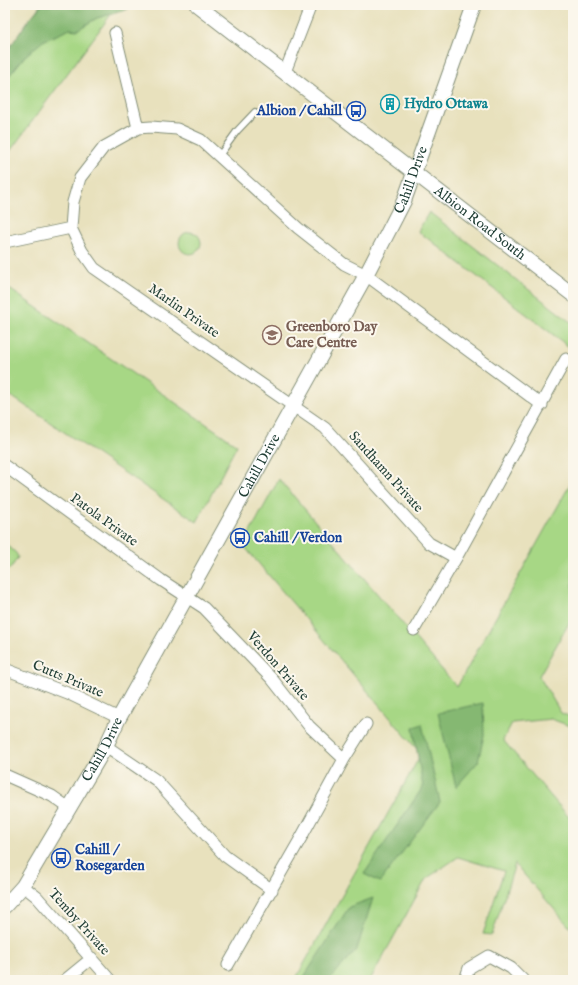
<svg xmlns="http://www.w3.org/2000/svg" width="578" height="985" font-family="'IM FELL English',serif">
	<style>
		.green { fill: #a7d785; stroke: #638a5c }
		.forest { fill: #85b872; stroke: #527a53 }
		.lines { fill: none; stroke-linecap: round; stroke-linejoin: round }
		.service-casing { stroke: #848f78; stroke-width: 8 }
		.minor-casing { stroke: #848f78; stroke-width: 13 }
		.tertiary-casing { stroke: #848f78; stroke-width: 16 }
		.service { stroke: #fff; stroke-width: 5.5 }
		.minor { stroke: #fff; stroke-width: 11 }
		.tertiary { stroke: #fff; stroke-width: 14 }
		.labels { text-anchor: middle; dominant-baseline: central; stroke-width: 4; stroke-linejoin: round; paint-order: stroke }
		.culture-label { font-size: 14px; font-weight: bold; fill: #0d838f; stroke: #fbf7ec; text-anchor: start }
		.transit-label { font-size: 14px; font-weight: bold; fill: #164399; stroke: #fbf7ec; text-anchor: start }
		.street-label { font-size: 14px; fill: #1f3d34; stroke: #fbf7ec }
		.education-label { font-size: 14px; font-weight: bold; fill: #785e54; stroke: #fbf7ec; text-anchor: start }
	</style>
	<rect width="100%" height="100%" fill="#fbf7ec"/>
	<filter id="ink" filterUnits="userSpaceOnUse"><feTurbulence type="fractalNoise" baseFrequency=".025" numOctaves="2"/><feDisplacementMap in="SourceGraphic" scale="8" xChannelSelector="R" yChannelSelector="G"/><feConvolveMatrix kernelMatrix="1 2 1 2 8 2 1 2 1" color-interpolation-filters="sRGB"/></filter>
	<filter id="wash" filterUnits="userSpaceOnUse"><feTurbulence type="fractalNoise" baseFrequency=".012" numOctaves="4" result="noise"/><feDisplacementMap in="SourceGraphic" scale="16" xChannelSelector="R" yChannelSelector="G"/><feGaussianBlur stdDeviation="0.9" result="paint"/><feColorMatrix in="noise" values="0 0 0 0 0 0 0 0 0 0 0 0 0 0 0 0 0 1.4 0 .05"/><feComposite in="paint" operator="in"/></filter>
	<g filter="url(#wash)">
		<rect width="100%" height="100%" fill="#e8e1bd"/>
		<!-- green -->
		<path class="green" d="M40,5H118L5,158V59Z
			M429,212L573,324V350L418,231Z
			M179 243a11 11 0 1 1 22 0a11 11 0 1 1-22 0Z
			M5,286L237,445L197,522L5,392Z
			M279,479L457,687L573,479V616L539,676L561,713L573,718V727L551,719L512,723L503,740L573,822V931L515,864L492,935L483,934L504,871L458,857L426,879L370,980H295L421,754L243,545Z
			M5,543L16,553L18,557L11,568L5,571Z"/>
		<!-- forest -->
		<path class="forest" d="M42,5H129L126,10L97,18L77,30L70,29L43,41L25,56L5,81V54L30,18Z
			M483,703L484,735L478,762L456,787L438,713Z
			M422,724L440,802L380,882L364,874L423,787L413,728Z
			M373,898L357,949L329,980H302L349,907Z"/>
	</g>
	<g filter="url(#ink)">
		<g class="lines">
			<!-- service casing -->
			<g class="service-casing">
				<path id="service" d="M219,156L237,131L255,112"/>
			</g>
			<!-- minor casing -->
			<g class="minor-casing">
				<path id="minor" d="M115,33L138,128
					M285,72L311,5
					M5,242L71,228
					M5,466L161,580L204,608L272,679L309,726L344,759
					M456,558L429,543L325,428L94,268L82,251L71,228L73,202L80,178L104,147L138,128L151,127L177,129L201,140L298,228L344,264L366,275L542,405
					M414,630L456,558L566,359
					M5,669L67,693L119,718
					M106,746L156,780L225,856L272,890
					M5,775L52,796L69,808
					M23,886L37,897L110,980
					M228,965L302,836L344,759L366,724
					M65,980L92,958
					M465,980L469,968L489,956L511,968L523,980"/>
			</g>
			<!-- tertiary casing -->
			<g class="tertiary-casing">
				<g id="tertiary">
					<path id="s1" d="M197,5L573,295"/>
					<path id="s2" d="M5,906L23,886L106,746L119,718L366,275L404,201L474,5"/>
				</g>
			</g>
			<!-- service -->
			<use href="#service" class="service"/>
			<!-- minor -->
			<use href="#minor" class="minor"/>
			<!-- tertiary -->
			<use href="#tertiary" class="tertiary"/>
		</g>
	</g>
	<!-- icons -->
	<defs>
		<g id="building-ring" transform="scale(1)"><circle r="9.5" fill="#fbf7ec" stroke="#0f9aa8" stroke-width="1.5"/><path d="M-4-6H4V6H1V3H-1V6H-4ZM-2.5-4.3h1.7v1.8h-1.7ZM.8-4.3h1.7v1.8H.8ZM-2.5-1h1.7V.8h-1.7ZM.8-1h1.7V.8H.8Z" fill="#0f9aa8"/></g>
		<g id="bus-ring" transform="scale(1)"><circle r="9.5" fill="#fbf7ec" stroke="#1a4fb4" stroke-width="1.5"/><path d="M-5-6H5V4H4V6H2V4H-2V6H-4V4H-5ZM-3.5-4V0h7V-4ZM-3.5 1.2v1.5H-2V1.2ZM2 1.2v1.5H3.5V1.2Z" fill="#1a4fb4"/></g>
		<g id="school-ring" transform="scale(1)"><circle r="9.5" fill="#fbf7ec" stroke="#8d6e63" stroke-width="1.5"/><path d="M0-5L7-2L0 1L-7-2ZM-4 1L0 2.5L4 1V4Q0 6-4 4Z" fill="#8d6e63"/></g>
	</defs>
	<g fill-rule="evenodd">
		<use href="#building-ring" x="390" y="104"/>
		<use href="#bus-ring" x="356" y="111"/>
		<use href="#school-ring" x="272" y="335"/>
		<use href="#bus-ring" x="240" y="538"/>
		<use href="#bus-ring" x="61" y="858"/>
	</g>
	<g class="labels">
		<!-- culture labels -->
		<g class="culture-label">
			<text x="404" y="104">Hydro Ottawa</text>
		</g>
		<!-- transit labels -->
		<g class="transit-label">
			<text x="342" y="111" text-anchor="end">Albion / Cahill</text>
			<text x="254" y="538">Cahill / Verdon</text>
			<text x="75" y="850">Cahill /<tspan x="75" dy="16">Rosegarden</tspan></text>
		</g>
		<!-- street labels -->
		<g class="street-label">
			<text stroke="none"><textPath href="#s2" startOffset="833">Cahill Drive</textPath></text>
			<text stroke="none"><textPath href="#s1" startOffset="357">Albion Road South</textPath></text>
			<text transform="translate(184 311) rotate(35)">Marlin Private</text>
			<text stroke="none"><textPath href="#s2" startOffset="509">Cahill Drive</textPath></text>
			<text transform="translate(386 472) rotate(48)">Sandhamn Private</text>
			<text transform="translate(104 520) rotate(36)">Patola Private</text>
			<text transform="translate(278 666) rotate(49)">Verdon Private</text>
			<text transform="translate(68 679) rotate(23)">Cutts Private</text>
			<text stroke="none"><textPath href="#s2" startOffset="185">Cahill Drive</textPath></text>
			<text transform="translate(79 922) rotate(48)">Temby Private</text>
		</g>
		<!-- education labels -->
		<g class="education-label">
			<text x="286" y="327">Greenboro Day<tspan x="286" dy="16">Care Centre</tspan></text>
		</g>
	</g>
	<!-- margin -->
	<rect width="578" height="985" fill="none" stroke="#fbf7ec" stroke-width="20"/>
</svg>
